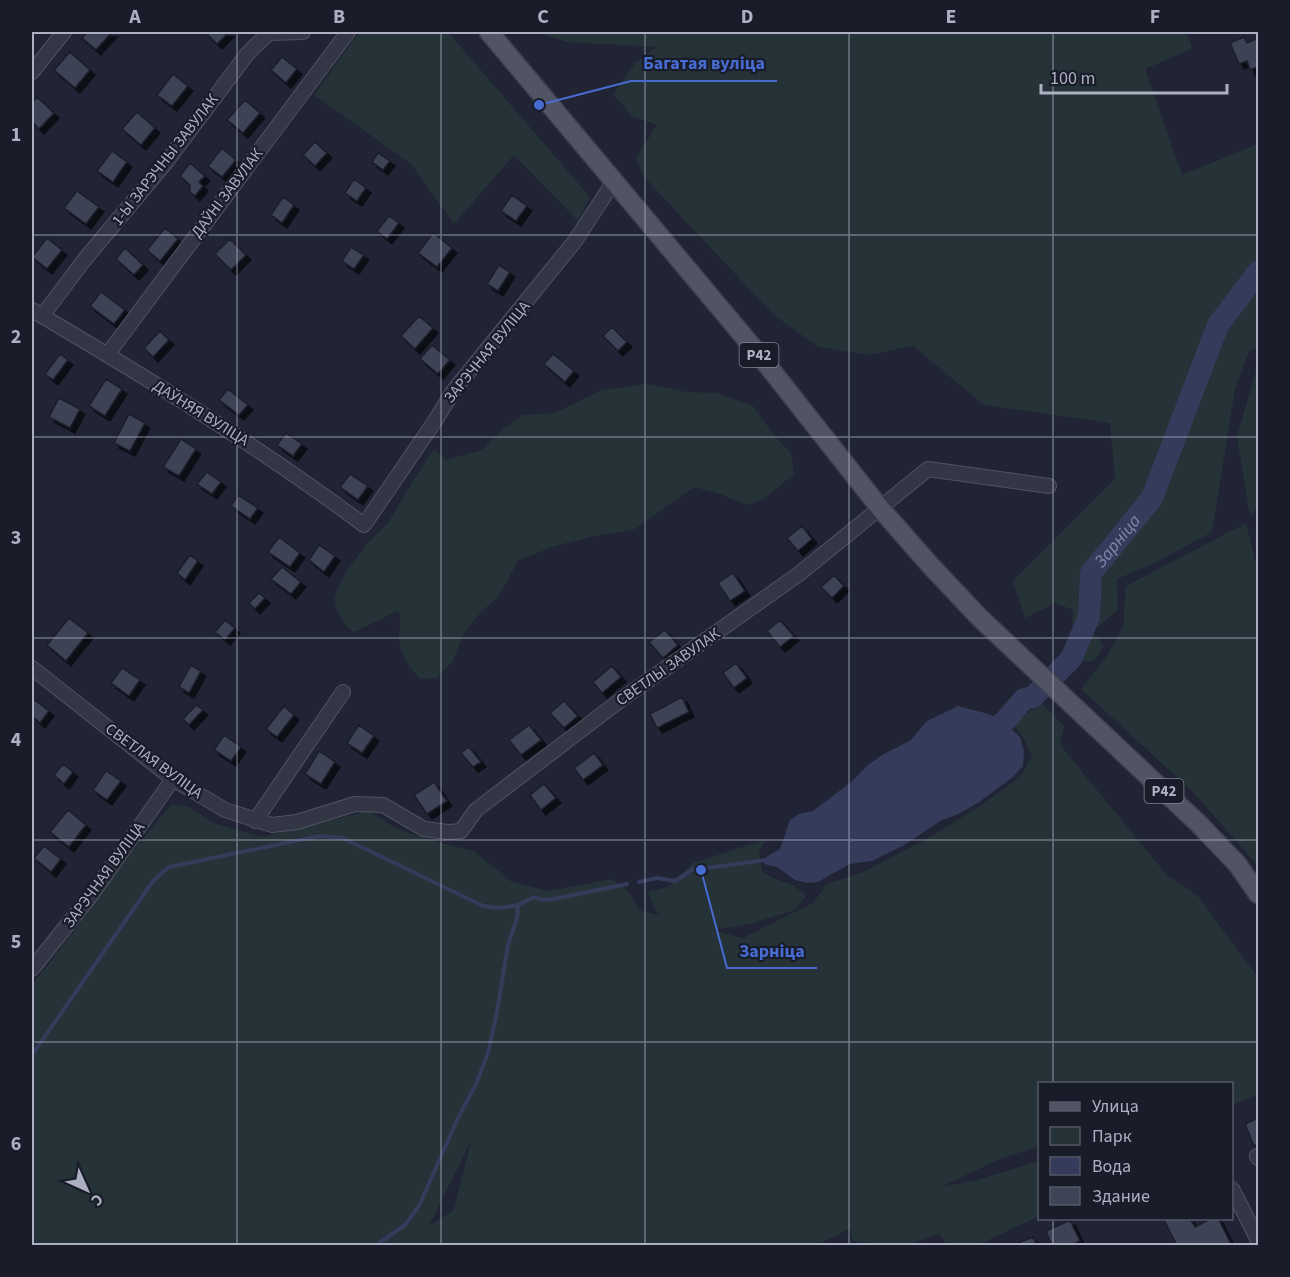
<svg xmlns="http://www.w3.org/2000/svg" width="1290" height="1277" font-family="'Source Sans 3',sans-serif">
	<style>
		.green { fill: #253238; fill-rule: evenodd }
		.water { fill: #353b5a }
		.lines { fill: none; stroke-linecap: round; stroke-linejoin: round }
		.stream { stroke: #353b5a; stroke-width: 4 }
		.river { stroke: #353b5a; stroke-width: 22 }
		.building { fill: #3e4355; stroke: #1b1d2b; stroke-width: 1.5; filter: url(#shadow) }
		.minor-casing { stroke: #515363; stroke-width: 16 }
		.major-casing { stroke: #3d3f4e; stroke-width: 21 }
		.minor { stroke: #333644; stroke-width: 14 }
		.major { stroke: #515465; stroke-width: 18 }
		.grid { fill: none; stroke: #adb0c2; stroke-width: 1.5; stroke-opacity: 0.55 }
		.labels { text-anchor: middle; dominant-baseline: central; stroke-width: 4.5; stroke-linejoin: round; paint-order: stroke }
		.shield { fill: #191c29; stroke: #818494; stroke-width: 1.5 }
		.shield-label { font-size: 15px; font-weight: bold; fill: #adb0c2 }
		.street-label { font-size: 16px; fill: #adb0c2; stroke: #191c29 }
		.water-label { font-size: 18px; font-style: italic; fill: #7f87ad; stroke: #191c29 }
		.leader { fill: none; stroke: #486bd1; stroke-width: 2 }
		.callout-dot { fill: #486bd1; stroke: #191c29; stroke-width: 2 }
		.callout-label { font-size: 18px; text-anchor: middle; font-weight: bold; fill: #486bd1; stroke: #191c29; stroke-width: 4.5; stroke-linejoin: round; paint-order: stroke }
		.neatline { fill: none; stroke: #adb0c2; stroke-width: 2 }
		.grid-label { font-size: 20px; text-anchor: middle; font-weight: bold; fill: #adb0c2 }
	</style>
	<defs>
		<filter id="shadow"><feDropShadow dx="5" dy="5" stdDeviation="0" flood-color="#0009"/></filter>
	</defs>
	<rect width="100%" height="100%" fill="#202434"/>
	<!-- green -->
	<path class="green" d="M359,32H448L590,197L578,221L514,155L454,224L411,164L314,95Z
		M537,32H1187L1192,49L1145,69L1182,175L1258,144V347L1249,352L1235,389L1212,532L1153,564L1117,579L1118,610L1092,631L1104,647L1094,661H1080L1072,645L1073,610L1055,603L1025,618L1013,581L1115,479L1110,423L984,405L913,346L869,355L818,347L774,315L643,176L636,158L657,125L632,116L613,94L635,63L657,47L567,42Z
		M1258,364V507L1250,516L1237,437Z
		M646,384L687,392L717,393L753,406L774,435L791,453L794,474L763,500L746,505L720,494L694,487L635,529L590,537L552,547L518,561L498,597L481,612L463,635L453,661L436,678L421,679C408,667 399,653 399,635C400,625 402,621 398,611L354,632L345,625L336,608L334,597L347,570L367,544L388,523L414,479L434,449L446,460L482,450L503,429L523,415L555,413L602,390Z
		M1246,523L1258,571V866L1193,792L1081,689L1108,654L1123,627L1126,586Z
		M1041,703L1064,726L1060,744L1073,761L1167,875L1198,896L1258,978V1095L1232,1105V1084H1040L1039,1145L1035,1148L1002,1158L941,1187L977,1180L1039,1161V1216L978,1245H947L939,1233L909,1245H872L870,1243L853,1241L850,1229L814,1246L32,1245V985L72,934L133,850L171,805L188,806L213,823L262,837L369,811L397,829L440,843L474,851L512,882L548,891L612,879L629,892L639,910L661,916L656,912L648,892L668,887L693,863L765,840L759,852L762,871L775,879L794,885L806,896L795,910L750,924L713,930L745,939V937L813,903L827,884L863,872L923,841L980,806L1020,777L1032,755L1023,737L1013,724ZM471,1141L454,1210L429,1226Z"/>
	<!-- water -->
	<path class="water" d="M958,706L985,713L998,718L1020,737L1024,751L1023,766L1013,777L978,803L956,815L940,821L906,844L872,861L850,864L818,882L807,883L795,880L777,867L764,864L767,856L780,849L790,820L799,814L813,811L851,782L868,765L882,755L911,740L927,721Z"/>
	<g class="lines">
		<!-- stream -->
		<path class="stream" d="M639,882L657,878L675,881L692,870L766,860
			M32,1055L153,881L169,867L319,836L343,838L483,906L500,908L518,905
			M375,1246L405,1225L419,1206L458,1118L476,1084L488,1053L497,1012L508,945L517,918L518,905L534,897L542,900L553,899L627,884"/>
		<!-- river -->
		<path class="river" id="s1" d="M980,739L1004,722L1024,699L1033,697L1071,659L1089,617L1091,573L1152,498L1218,325L1258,272"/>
	</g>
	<!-- building -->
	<path class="building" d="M88,32H112L96,50L82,38Z
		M205,32H229L217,44Z
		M1244,37L1247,43L1258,38V67L1250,70L1247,61L1239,64L1230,43Z
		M70,52L90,70L75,88L54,70Z
		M282,57L297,69L286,83L271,70Z
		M173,74L188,86L172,106L157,95Z
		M37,97L54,113L39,129L32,122V103Z
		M245,100L260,113L243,133L227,120Z
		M137,112L155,128L141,145L122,129Z
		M315,142L327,153L315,166L303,155Z
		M222,148L236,160L222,177L208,166Z
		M112,151L127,162L113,182L97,171Z
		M378,153L390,161L383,170L372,162Z
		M190,163L205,176L199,182L203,186L195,196L190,192V185L180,176Z
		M354,179L366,188L357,201L345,193Z
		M77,191L99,207L86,224L64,208Z
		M512,195L527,206L516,221L501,211Z
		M283,197L294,205L282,223L271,215Z
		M389,216L399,223L387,239L377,231Z
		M165,228L178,239L160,261L147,250Z
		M433,233L452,248L437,267L418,253Z
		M47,238L62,250L47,269L32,257Z
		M230,239L246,255L231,270L215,254Z
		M351,247L364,255L354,269L342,261Z
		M125,248L143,265L134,275L116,259Z
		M499,265L510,272L498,291L487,284Z
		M101,292L125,310L114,324L90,306Z
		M419,316L433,328L415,349L401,336Z
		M612,327L627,342L618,351L603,336Z
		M160,331L169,340L153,357L144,348Z
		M432,345L450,360L438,374L420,359Z
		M60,354L68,360L53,380L45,374Z
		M553,354L574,371L565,382L544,364Z
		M106,379L122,389L105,416L89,406Z
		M228,389L248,405L239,415L219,400Z
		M59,398L80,409L70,428L49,417Z
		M129,414L145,423L130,451L114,443Z
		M286,433L302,444L293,456L277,445Z
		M181,439L196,449L179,476L163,467Z
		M207,472L221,482L212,494L197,484Z
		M350,474L368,486L358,500L340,487Z
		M238,495L258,508L250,519L231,506Z
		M802,526L812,539L798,551L787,538Z
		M279,537L300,553L290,567L268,552Z
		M319,545L335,556L324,572L309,560Z
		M190,555L198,561L185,580L177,573Z
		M282,567L301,582L291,594L271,579Z
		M733,573L745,591L730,601L718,583Z
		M834,575L844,586L832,598L821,587Z
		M259,593L265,598L255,609L249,603Z
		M69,618L88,633L66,661L47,645Z
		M225,620L235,628L225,640L215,632Z
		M780,620L794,636L780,647L767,631Z
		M665,630L678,645L663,658L649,642Z
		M736,663L747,678L734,688L723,673Z
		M191,665L201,671L189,693L179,687Z
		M612,666L621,677L602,693L593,682Z
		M122,668L140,680L129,696L111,683Z
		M682,697L689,712L657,728L650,714Z
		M32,698L49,711L40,723L32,716Z
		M564,701L578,716L564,728L550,713Z
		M196,705L203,710L189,725L183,719Z
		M284,706L294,715L277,737L266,729Z
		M359,725L374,736L362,753L347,743Z
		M529,725L541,740L521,755L509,740Z
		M224,735L241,747L231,761L214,750Z
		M469,747L481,762L473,767L461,753Z
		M319,751L335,762L321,784L305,774Z
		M594,753L603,765L583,780L574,768Z
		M63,764L73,772L64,784L54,775Z
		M106,771L121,781L107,800L93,790Z
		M434,782L447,801L427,814L414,795Z
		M544,784L556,798L541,810L530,795Z
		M68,810L86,825L69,847L50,832Z
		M44,846L61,859L51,872L34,858Z
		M1258,1118V1144L1254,1146L1245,1124Z
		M1163,1218H1190L1195,1227L1212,1218H1218L1232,1246H1177Z
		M1070,1220L1080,1241L1070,1246H1052L1046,1231Z
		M1033,1237L1037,1246H1019L1018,1243Z"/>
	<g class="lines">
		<!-- minor casing -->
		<g class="minor-casing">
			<path id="minor" d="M32,72L64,32
				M32,310C146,377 258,446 364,525L435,421L454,390L575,241L614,181
				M42,316L85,259L167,161L248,53L269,33L303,32
				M107,355L348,32
				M32,668L173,779L225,810L272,825L297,822L355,804L383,805L424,829L448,832L461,831L476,810L622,699L799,574L928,469L1049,486
				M255,821L343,692
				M32,969L92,894L173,779
				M1257,1156L1258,1158
				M1232,1189L1258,1240"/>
		</g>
		<!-- major casing -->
		<g class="major-casing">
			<path id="major" d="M489,32L761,357L880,508L930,565L979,617L1200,825L1238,865L1258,894"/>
		</g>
		<!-- minor -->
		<use href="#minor" class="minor"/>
		<!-- major -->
		<use href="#major" class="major"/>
	</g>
	<!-- grid -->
	<path class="grid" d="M237,32V1246M441,32V1246M645,32V1246M849,32V1246M1053,32V1084M32,235H1258M32,437H1258M32,638H1258M32,840H1258M32,1042H1258M1053,1218V1246"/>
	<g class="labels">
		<!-- shield labels -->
		<g class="shield">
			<rect x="739.5" y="343" width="39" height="24" rx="4.5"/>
			<rect x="1144.5" y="779" width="39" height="24" rx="4.5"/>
		</g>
		<g class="shield-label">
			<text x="759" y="355">Р42</text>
			<text x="1164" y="791">Р42</text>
		</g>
		<!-- street labels -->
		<g class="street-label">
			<text transform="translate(165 160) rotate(-52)">1-Ы ЗАРЭЧНЫ ЗАВУЛАК</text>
			<text transform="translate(227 193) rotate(-53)">ДАЎНІ ЗАВУЛАК</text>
			<text transform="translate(487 352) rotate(-51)">ЗАРЭЧНАЯ ВУЛІЦА</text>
			<text transform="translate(201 413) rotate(32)">ДАЎНЯЯ ВУЛІЦА</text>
			<text transform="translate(668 667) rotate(-35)">СВЕТЛЫ ЗАВУЛАК</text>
			<text transform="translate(154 761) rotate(36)">СВЕТЛАЯ ВУЛІЦА</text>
			<text transform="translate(104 875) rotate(-54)">ЗАРЭЧНАЯ ВУЛІЦА</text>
		</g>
		<!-- water labels -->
		<g class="water-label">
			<text stroke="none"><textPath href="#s1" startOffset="254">Зарніца</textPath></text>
		</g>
	</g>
	<!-- callouts -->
	<path class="leader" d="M539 105L631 81H777M701 870L727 968H817"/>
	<g class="callout-dot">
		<circle cx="539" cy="105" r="6"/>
		<circle cx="701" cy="870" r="6"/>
	</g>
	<g class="callout-label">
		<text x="704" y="69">Багатая вуліца</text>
		<text x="772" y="957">Зарніца</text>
	</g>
	<!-- border -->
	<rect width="1290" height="1277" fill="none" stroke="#191c29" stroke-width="66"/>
	<!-- legend -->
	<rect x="1038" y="1082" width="195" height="138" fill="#191c29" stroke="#545766" stroke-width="1.5"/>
	<rect x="1050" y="1102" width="30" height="9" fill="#515465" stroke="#545766" stroke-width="1.5"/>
	<text x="1092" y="1112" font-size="18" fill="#adb0c2">Улица</text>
	<rect x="1050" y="1127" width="30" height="18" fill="#253238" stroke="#545766" stroke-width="1.5"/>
	<text x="1092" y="1142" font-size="18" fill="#adb0c2">Парк</text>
	<rect x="1050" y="1157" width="30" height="18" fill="#353b5a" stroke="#545766" stroke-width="1.5"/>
	<text x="1092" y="1172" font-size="18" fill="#adb0c2">Вода</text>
	<rect x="1050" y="1187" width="30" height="18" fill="#3e4355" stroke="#545766" stroke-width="1.5"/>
	<text x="1092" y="1202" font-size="18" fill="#adb0c2">Здание</text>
	<!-- north arrow -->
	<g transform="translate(87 1190) rotate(135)" stroke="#191c29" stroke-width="4.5" paint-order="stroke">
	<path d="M0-4.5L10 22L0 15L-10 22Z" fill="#adb0c2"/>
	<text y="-9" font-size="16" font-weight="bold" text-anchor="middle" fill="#adb0c2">С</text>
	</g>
	<!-- scale -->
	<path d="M1041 84v9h186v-9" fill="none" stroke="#adb0c2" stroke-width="3"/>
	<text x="1050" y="84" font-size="18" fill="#adb0c2" stroke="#191c29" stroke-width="4.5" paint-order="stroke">100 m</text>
	<rect x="33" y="33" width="1224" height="1211" class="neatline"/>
	<g class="grid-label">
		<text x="135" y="23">A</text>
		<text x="339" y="23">B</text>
		<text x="543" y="23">C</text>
		<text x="747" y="23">D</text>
		<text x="951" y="23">E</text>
		<text x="1155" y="23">F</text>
		<text x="16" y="141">1</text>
		<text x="16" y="343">2</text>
		<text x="16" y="544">3</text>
		<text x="16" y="746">4</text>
		<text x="16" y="948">5</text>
		<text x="16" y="1150">6</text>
	</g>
</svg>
